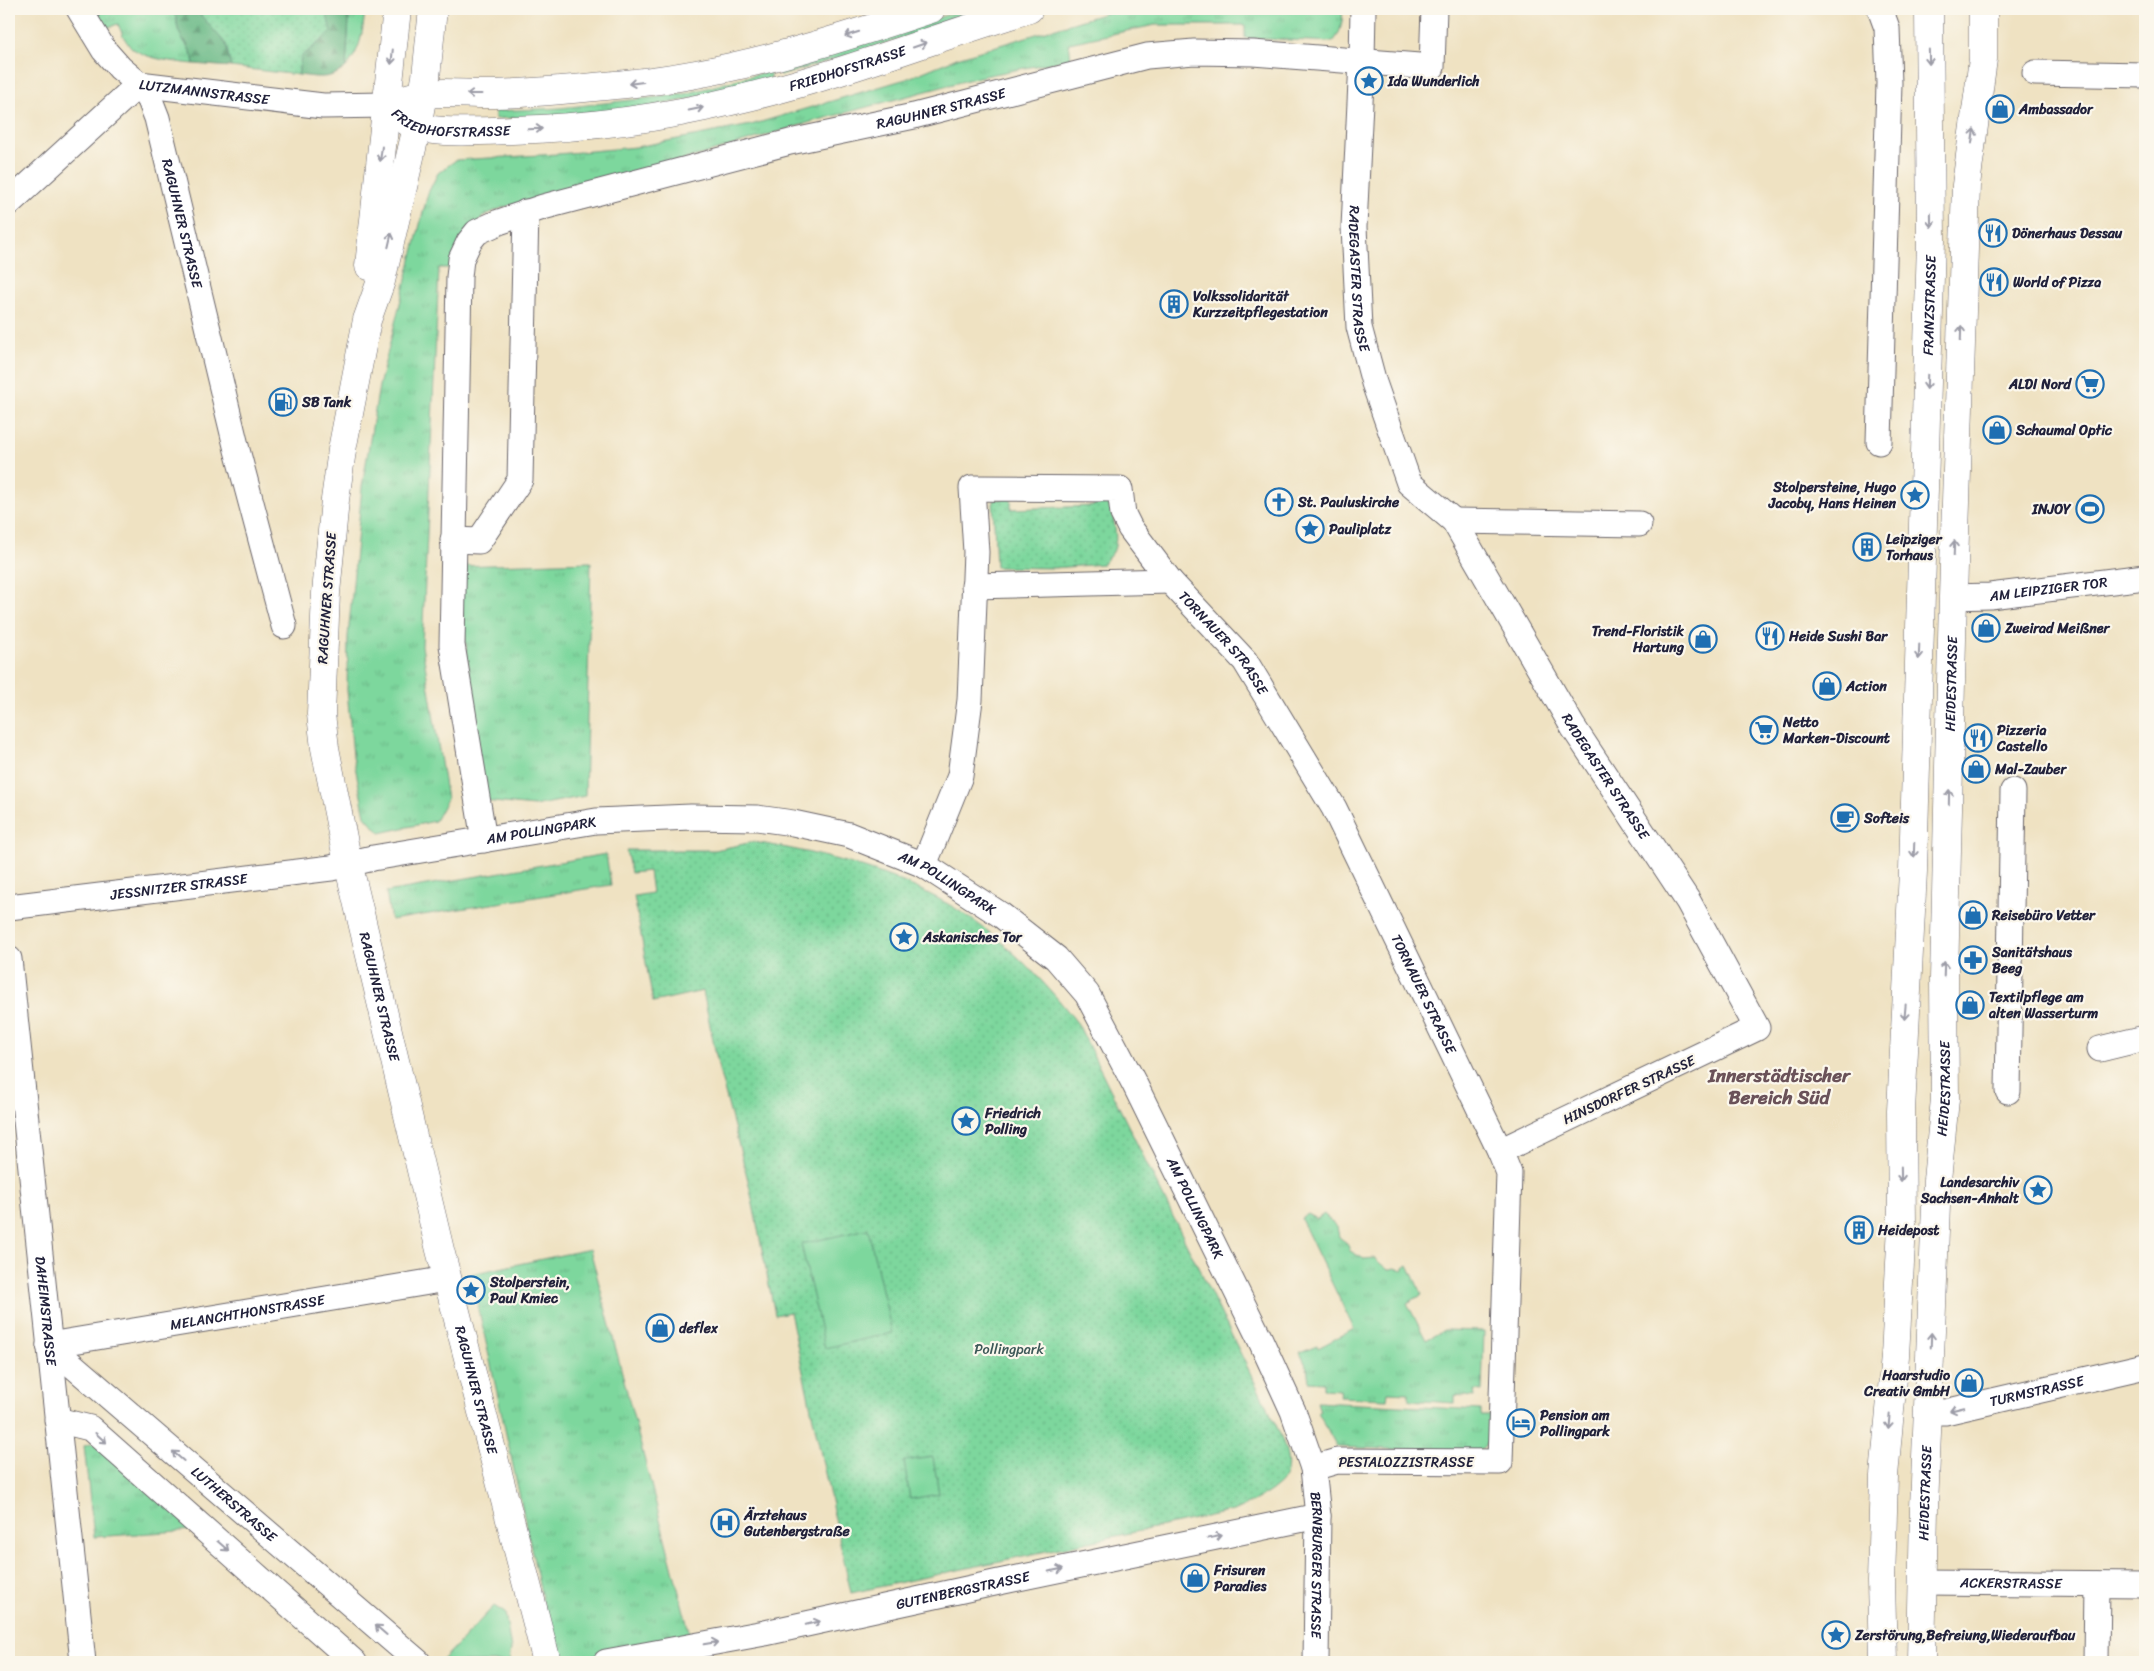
<svg xmlns="http://www.w3.org/2000/svg" width="2154" height="1671" font-family="Sriracha,sans-serif">
	<style>
		.grass { fill: url(#grass-tufts); stroke: #507c6c }
		.forest { fill: url(#forest-firs); stroke: #446d60 }
		.park { fill: url(#park-dots); stroke: #507c6c }
		.garden { fill: #7dd79d; stroke: #507c6c }
		.lines { fill: none; stroke-linecap: round; stroke-linejoin: round }
		.street-casing { stroke: #6a656a; stroke-width: 27 }
		.secondary-casing { stroke: #6a656a; stroke-width: 29 }
		.street { stroke: #fff; stroke-width: 25 }
		.secondary { stroke: #fff; stroke-width: 28 }
		.oneway { stroke: #9c9ca7 }
		.labels { text-anchor: middle; dominant-baseline: central; stroke-width: 4.5; stroke-linejoin: round; paint-order: stroke }
		.street-label { font-size: 14px; fill: #22223b; stroke: #fbf7ec }
		.poi-label { font-size: 14px; font-weight: bold; fill: #22223b; stroke: #fbf7ec; text-anchor: start }
		.park-label { font-size: 14px; fill: #3d5858; stroke: #fbf7ec }
		.district-label { font-size: 19px; font-weight: bold; fill: #6a5259; stroke: #fbf7ec }
	</style>
	<defs>
		<pattern id="grass-tufts" width="24" height="20" patternUnits="userSpaceOnUse" patternTransform="scale(1.25)"><rect width="24" height="20" fill="#7dd79d"/><path d="M3 7l-1-3M5 7V3M7 7l1-3M15 17l-1-3M17 17v-4M19 17l1-3" fill="none" stroke="#6cb888"/></pattern>
		<pattern id="forest-firs" width="22" height="20" patternUnits="userSpaceOnUse" patternTransform="scale(1.25)"><rect width="22" height="20" fill="#66b884"/><path d="M5 1l3.5 6h-7zM16 11l3.5 6h-7z" fill="#54956d"/></pattern>
		<pattern id="park-dots" width="8" height="8" patternUnits="userSpaceOnUse" patternTransform="scale(1.25)"><rect width="8" height="8" fill="#7dd79d"/><path d="M2 2h.1M6 6h.1" fill="none" stroke="#6cb888" stroke-width="1.8" stroke-linecap="round"/></pattern>
	</defs>
	<rect width="100%" height="100%" fill="#fbf7ec"/>
	<filter id="ink" filterUnits="userSpaceOnUse"><feTurbulence type="fractalNoise" baseFrequency=".02" numOctaves="2"/><feDisplacementMap in="SourceGraphic" scale="10" xChannelSelector="R" yChannelSelector="G"/><feConvolveMatrix kernelMatrix="1 2 1 2 8 2 1 2 1" color-interpolation-filters="sRGB"/></filter>
	<filter id="wash" filterUnits="userSpaceOnUse"><feTurbulence type="fractalNoise" baseFrequency=".0096" numOctaves="4" result="noise"/><feDisplacementMap in="SourceGraphic" scale="20" xChannelSelector="R" yChannelSelector="G"/><feGaussianBlur stdDeviation="1.12" result="paint"/><feColorMatrix in="noise" values="0 0 0 0 0 0 0 0 0 0 0 0 0 0 0 0 0 1.4 0 .05"/><feComposite in="paint" operator="in"/></filter>
	<g filter="url(#wash)">
		<rect width="100%" height="100%" fill="#efe2c2"/>
		<!-- grass -->
		<path class="grass" d="M94,9H168L177,18C175,38 193,46 194,64C176,62 141,59 129,45C124,39 121,31 118,24L106,28Z
			M347,9H365C363,31 361,50 346,67L349,19L343,15Z
			M966,9H995L780,76L777,68Z
			M1119,9H1343C1342,23 1342,31 1333,42L1245,38V25H1155L1069,43L1071,59L979,77L811,122L704,154L504,207L483,216L452,268H439L422,646L447,799L435,821L380,833L365,816L353,756L347,690L348,637L362,487L379,386L428,193L438,173L456,160L558,154L636,147L751,125L906,79L957,58Z
			M769,71L771,78L685,100L624,111L495,119V111L560,108L685,94Z
			M591,562L585,796L534,806L484,801L457,566Z
			M606,854L611,885L391,920L386,892Z
			M1308,1214L1317,1219L1324,1214L1337,1227L1339,1237L1347,1243L1350,1251L1364,1259L1374,1258L1388,1270L1394,1268L1401,1270L1408,1265L1422,1295L1407,1303L1426,1340L1444,1330L1484,1331L1482,1391L1474,1390L1475,1397L1455,1395V1403L1409,1400V1393L1388,1392L1387,1399L1340,1397V1390L1323,1389V1382L1309,1381L1307,1367L1300,1353L1317,1346L1318,1348L1354,1329L1301,1219Z
			M590,1249L690,1635L566,1662H556L471,1274Z
			M1317,1402L1481,1410V1415H1491L1488,1443L1481,1449L1459,1452L1337,1447L1318,1412L1320,1411Z
			M94,1443L194,1530L94,1537L84,1446Z"/>
		<!-- forest -->
		<path class="forest" d="M168,9H190L199,13L226,44L231,67L194,64C193,45 175,39 177,18Z
			M329,9H347L343,15L349,19L346,67C330,81 317,77 298,75L301,57L322,40Z"/>
		<!-- park -->
		<path class="park" d="M190,9H329L327,15L331,32L301,57L298,75L231,67L226,44L199,13Z
			M1094,496H1107C1112,510 1120,538 1113,552C1110,556 1106,560 1103,564L1054,568L996,567L993,500L1011,498V509L1094,506Z
			M753,842C818,852 890,871 948,904C999,934 1042,977 1078,1024L1268,1409C1276,1425 1297,1463 1283,1480C1273,1493 1248,1504 1233,1511L851,1593L790,1312L775,1315L749,1184L719,1070L703,991L653,1002L634,896L652,893L649,871L631,873L626,850H715Z"/>
		<!-- garden -->
		<path class="garden" d="M868,1229L892,1333L825,1348L801,1244Z
			M933,1457L939,1494L910,1499L904,1461Z
			M494,1606L505,1613L511,1649L509,1662H441Z"/>
	</g>
	<g filter="url(#ink)">
		<g class="lines">
			<!-- street casing -->
			<g class="street-casing">
				<g id="street">
					<path id="s1" d="M79,9L104,50L120,68L139,84L150,100L157,118L237,450L284,626"/>
					<path id="s2" d="M1363,9L1362,61L1354,227L1359,327L1374,383L1409,483L1454,521L1573,727L1688,901L1757,1028L1500,1151"/>
					<path d="M2035,73L2145,75"/>
					<path id="s3" d="M9,203L139,84L323,106L387,105"/>
					<path d="M1879,442L1889,83L1887,28L1880,9"/>
					<path d="M1454,521L1639,524"/>
					<path d="M453,540L479,541L520,480L526,212"/>
					<path d="M974,586L1170,581"/>
					<path id="s4" d="M1953,597L1990,596L2145,577"/>
					<path id="s5" d="M484,840L452,645L459,277L461,259L469,242L477,232L499,222L543,207L790,142L914,116L1147,56L1194,52L1253,53L1432,67L1434,9"/>
					<path id="s6" d="M924,865L960,776L970,700L976,552L972,488L1120,489L1123,514L1130,528L1170,581L1245,661L1334,808L1500,1151L1509,1173L1500,1462L1337,1461L1313,1468"/>
					<path id="s7" d="M9,907L331,868L373,858L596,821L691,817L757,818L793,823L849,835L924,865L1001,915L1056,958L1087,994L1135,1085L1259,1337L1293,1411L1313,1468L1318,1516L1316,1662"/>
					<path id="s8" d="M9,959L83,1662"/>
					<path d="M2100,1049L2145,1038"/>
					<path d="M2008,1091L2013,791"/>
					<path id="s9" d="M49,1345L418,1662"/>
					<path id="s10" d="M49,1345L447,1279"/>
					<path id="s11" d="M1928,1412H1945L2145,1366"/>
					<path d="M57,1420L90,1428L354,1662"/>
					<path id="s12" d="M1923,1582L2145,1584"/>
					<path id="s13" d="M606,1662L765,1633L999,1582L1318,1516"/>
					<path d="M2096,1662L2097,1584"/>
				</g>
			</g>
			<!-- secondary casing -->
			<g class="secondary-casing">
				<g id="secondary">
					<path id="s14" d="M433,9L426,77L417,127L381,281L367,320L342,450L335,500L326,593L321,714L325,748L348,863L440,1250L547,1662"/>
					<path d="M407,98C434,89 465,95 494,94C538,93 582,88 626,84C731,74 831,42 931,9"/>
					<path id="s15" d="M387,105C396,112 407,124 418,127C440,134 487,131 512,130C588,128 663,118 736,100C836,77 931,39 1029,9"/>
					<path d="M369,266L397,9"/>
					<path id="s16" d="M1883,1662L1881,1582L1884,1476L1895,1356L1902,1226L1901,1111L1913,871L1924,489L1931,240L1929,9"/>
					<path id="s17" d="M1921,1662L1924,1508L1937,1180L1945,1099L1944,979L1953,597L1966,185L1983,59V9"/>
				</g>
			</g>
			<!-- street -->
			<use href="#street" class="street"/>
			<!-- secondary -->
			<use href="#secondary" class="secondary"/>
		</g>
		<!-- one-way arrows -->
		<defs><path id="oneway-shaft" d="M-6 0H5M1.5-3L5.5 0L1.5 3" fill="none" stroke-width="1.6" stroke-linecap="round" stroke-linejoin="round" transform="scale(1.25)"/></defs>
		<g class="oneway">
			<use href="#oneway-shaft" transform="translate(852 34) rotate(163)"/>
			<use href="#oneway-shaft" transform="translate(920 45) rotate(-19)"/>
			<use href="#oneway-shaft" transform="translate(392 57) rotate(96)"/>
			<use href="#oneway-shaft" transform="translate(1929 57) rotate(89)"/>
			<use href="#oneway-shaft" transform="translate(636 83) rotate(173)"/>
			<use href="#oneway-shaft" transform="translate(474 94) rotate(180)"/>
			<use href="#oneway-shaft" transform="translate(696 109) rotate(-12)"/>
			<use href="#oneway-shaft" transform="translate(535 129) rotate(-2)"/>
			<use href="#oneway-shaft" transform="translate(1973 136) rotate(-82)"/>
			<use href="#oneway-shaft" transform="translate(381 154) rotate(97)"/>
			<use href="#oneway-shaft" transform="translate(1931 220) rotate(89)"/>
			<use href="#oneway-shaft" transform="translate(390 240) rotate(-77)"/>
			<use href="#oneway-shaft" transform="translate(1961 333) rotate(-88)"/>
			<use href="#oneway-shaft" transform="translate(1927 382) rotate(92)"/>
			<use href="#oneway-shaft" transform="translate(1954 548) rotate(-88)"/>
			<use href="#oneway-shaft" transform="translate(1919 652) rotate(92)"/>
			<use href="#oneway-shaft" transform="translate(1949 797) rotate(-89)"/>
			<use href="#oneway-shaft" transform="translate(1914 850) rotate(92)"/>
			<use href="#oneway-shaft" transform="translate(1944 969) rotate(-88)"/>
			<use href="#oneway-shaft" transform="translate(1905 1012) rotate(95)"/>
			<use href="#oneway-shaft" transform="translate(1901 1174) rotate(89)"/>
			<use href="#oneway-shaft" transform="translate(1931 1340) rotate(-88)"/>
			<use href="#oneway-shaft" transform="translate(1957 1409) rotate(167)"/>
			<use href="#oneway-shaft" transform="translate(1889 1422) rotate(95)"/>
			<use href="#oneway-shaft" transform="translate(101 1438) rotate(42)"/>
			<use href="#oneway-shaft" transform="translate(178 1456) rotate(-139)"/>
			<use href="#oneway-shaft" transform="translate(1215 1537) rotate(-12)"/>
			<use href="#oneway-shaft" transform="translate(223 1546) rotate(41)"/>
			<use href="#oneway-shaft" transform="translate(1056 1570) rotate(-12)"/>
			<use href="#oneway-shaft" transform="translate(813 1623) rotate(-13)"/>
			<use href="#oneway-shaft" transform="translate(381 1630) rotate(-139)"/>
			<use href="#oneway-shaft" transform="translate(711 1643) rotate(-10)"/>
		</g>
	</g>
	<!-- icons -->
	<defs>
		<g id="sight-ring" transform="scale(1.4375)"><circle r="9.5" fill="#fbf7ec" stroke="#1f6fb2" stroke-width="1.5"/><path d="M0-6L1.8-2.2L6-1.7L2.9 1.2L3.7 5.4L0 3.3L-3.7 5.4L-2.9 1.2L-6-1.7L-1.8-2.2Z" fill="#1f6fb2"/></g>
		<g id="shop-ring" transform="scale(1.4375)"><circle r="9.5" fill="#fbf7ec" stroke="#1f6fb2" stroke-width="1.5"/><path d="M-5-2.5h2.3a2.7 3.5 0 0 1 5.4 0H5L5.5 6h-11ZM-1.5-2.5h3a1.5 2.3 0 0 0-3 0Z" fill="#1f6fb2"/></g>
		<g id="restaurant-ring" transform="scale(1.4375)"><circle r="9.5" fill="#fbf7ec" stroke="#1f6fb2" stroke-width="1.5"/><path d="M-5-6h1v4h1v-4h1v4h1v-4h1v5L-1.5 .5V6h-2V.5L-5-1ZM5-6V6H3V1.5H1.5Q1.5-4 5-6Z" fill="#1f6fb2"/></g>
		<g id="building-ring" transform="scale(1.4375)"><circle r="9.5" fill="#fbf7ec" stroke="#1f6fb2" stroke-width="1.5"/><path d="M-4-6H4V6H1V3H-1V6H-4ZM-2.5-4.3h1.7v1.8h-1.7ZM.8-4.3h1.7v1.8H.8ZM-2.5-1h1.7V.8h-1.7ZM.8-1h1.7V.8H.8Z" fill="#1f6fb2"/></g>
		<g id="supermarket-ring" transform="scale(1.4375)"><circle r="9.5" fill="#fbf7ec" stroke="#1f6fb2" stroke-width="1.5"/><path d="M-6-5.5h2.5l.6 2H6L4.5 2H-2.5L-4.4-4H-6ZM-1.5 3.2a1.3 1.3 0 1 0 .1 0ZM3 3.2a1.3 1.3 0 1 0 .1 0Z" fill="#1f6fb2"/></g>
		<g id="fuel-ring" transform="scale(1.4375)"><circle r="9.5" fill="#fbf7ec" stroke="#1f6fb2" stroke-width="1.5"/><path d="M-5.5-6h7V0h2V4h1.3V-2.5L3-4.5l.8-.8L6-3V5H2.5V1h-1V6h-7ZM-4.2-4.7v3.2H.2V-4.7Z" fill="#1f6fb2"/></g>
		<g id="church-ring" transform="scale(1.4375)"><circle r="9.5" fill="#fbf7ec" stroke="#1f6fb2" stroke-width="1.5"/><path d="M-1.2-6h2.4v3.5h3.3v2.4h-3.3V6h-2.4V-.1h-3.3v-2.4h3.3Z" fill="#1f6fb2"/></g>
		<g id="stadium-ring" transform="scale(1.4375)"><circle r="9.5" fill="#fbf7ec" stroke="#1f6fb2" stroke-width="1.5"/><path d="M0-5a6.5 5 0 1 0 0 10a6.5 5 0 1 0 0-10ZM-3.5-1.8h7v3.6h-7Z" fill="#1f6fb2"/></g>
		<g id="cafe-ring" transform="scale(1.4375)"><circle r="9.5" fill="#fbf7ec" stroke="#1f6fb2" stroke-width="1.5"/><path d="M-5.5-4.5H6V0H3Q3 3.5 0 3.5H-2.5Q-5.5 3.5-5.5 0ZM3-3.2v2h1.7v-2ZM-6 4.5H4V6H-6Z" fill="#1f6fb2"/></g>
		<g id="pharmacy-ring" transform="scale(1.4375)"><circle r="9.5" fill="#fbf7ec" stroke="#1f6fb2" stroke-width="1.5"/><path d="M-2-6h4v4h4v4h-4v4h-4v-4h-4v-4h4Z" fill="#1f6fb2"/></g>
		<g id="hotel-ring" transform="scale(1.4375)"><circle r="9.5" fill="#fbf7ec" stroke="#1f6fb2" stroke-width="1.5"/><path d="M-6-4.5h1.5V1H6V5H4.5V3h-9V5H-6ZM-4 0a1.8 1.8 0 1 1 3.6 0ZM.5 0V-2.5h3Q6-2.5 6 0Z" fill="#1f6fb2"/></g>
		<g id="hospital-ring" transform="scale(1.4375)"><circle r="9.5" fill="#fbf7ec" stroke="#1f6fb2" stroke-width="1.5"/><path d="M-5-5h3v3.5h4V-5h3V5h-3V1.5h-4V5h-3Z" fill="#1f6fb2"/></g>
	</defs>
	<g fill-rule="evenodd">
		<use href="#sight-ring" x="1369" y="81"/>
		<use href="#shop-ring" x="2000" y="109"/>
		<use href="#restaurant-ring" x="1993" y="233"/>
		<use href="#restaurant-ring" x="1994" y="282"/>
		<use href="#building-ring" x="1174" y="304"/>
		<use href="#supermarket-ring" x="2090" y="384"/>
		<use href="#fuel-ring" x="283" y="402"/>
		<use href="#shop-ring" x="1997" y="430"/>
		<use href="#sight-ring" x="1915" y="495"/>
		<use href="#church-ring" x="1279" y="502"/>
		<use href="#stadium-ring" x="2090" y="509"/>
		<use href="#sight-ring" x="1310" y="529"/>
		<use href="#building-ring" x="1867" y="547"/>
		<use href="#shop-ring" x="1986" y="628"/>
		<use href="#restaurant-ring" x="1770" y="636"/>
		<use href="#shop-ring" x="1703" y="639"/>
		<use href="#shop-ring" x="1827" y="686"/>
		<use href="#supermarket-ring" x="1764" y="730"/>
		<use href="#restaurant-ring" x="1978" y="738"/>
		<use href="#shop-ring" x="1976" y="769"/>
		<use href="#cafe-ring" x="1845" y="818"/>
		<use href="#shop-ring" x="1973" y="915"/>
		<use href="#sight-ring" x="904" y="937"/>
		<use href="#pharmacy-ring" x="1973" y="960"/>
		<use href="#shop-ring" x="1970" y="1005"/>
		<use href="#sight-ring" x="966" y="1121"/>
		<use href="#sight-ring" x="2038" y="1190"/>
		<use href="#building-ring" x="1859" y="1230"/>
		<use href="#sight-ring" x="471" y="1290"/>
		<use href="#shop-ring" x="660" y="1328"/>
		<use href="#shop-ring" x="1969" y="1383"/>
		<use href="#hotel-ring" x="1521" y="1423"/>
		<use href="#hospital-ring" x="725" y="1523"/>
		<use href="#shop-ring" x="1195" y="1578"/>
		<use href="#sight-ring" x="1836" y="1635"/>
	</g>
	<g class="labels">
		<!-- street labels -->
		<g class="street-label">
			<text stroke="none"><textPath href="#s15" startOffset="475">FRIEDHOFSTRASSE</textPath></text>
			<text stroke="none"><textPath href="#s3" startOffset="242">LUTZMANNSTRASSE</textPath></text>
			<text stroke="none"><textPath href="#s5" startOffset="1096">RAGUHNER STRASSE</textPath></text>
			<text stroke="none"><textPath href="#s15" startOffset="70">FRIEDHOFSTRASSE</textPath></text>
			<text stroke="none"><textPath href="#s1" startOffset="244">RAGUHNER STRASSE</textPath></text>
			<text stroke="none"><textPath href="#s2" startOffset="270">RADEGASTER STRASSE</textPath></text>
			<text stroke="none"><textPath href="#s16" startOffset="1358">FRANZSTRASSE</textPath></text>
			<text stroke="none"><textPath href="#s4" startOffset="96">AM LEIPZIGER TOR</textPath></text>
			<text transform="translate(327 598) rotate(-86)">RAGUHNER STRASSE</text>
			<text stroke="none"><textPath href="#s6" startOffset="722">TORNAUER STRASSE</textPath></text>
			<text stroke="none"><textPath href="#s17" startOffset="979">HEIDESTRASSE</textPath></text>
			<text stroke="none"><textPath href="#s2" startOffset="838">RADEGASTER STRASSE</textPath></text>
			<text stroke="none"><textPath href="#s7" startOffset="538">AM POLLINGPARK</textPath></text>
			<text stroke="none"><textPath href="#s7" startOffset="958">AM POLLINGPARK</textPath></text>
			<text stroke="none"><textPath href="#s7" startOffset="171">JESSNITZER STRASSE</textPath></text>
			<text stroke="none"><textPath href="#s6" startOffset="1128">TORNAUER STRASSE</textPath></text>
			<text stroke="none"><textPath href="#s14" startOffset="1005">RAGUHNER STRASSE</textPath></text>
			<text stroke="none"><textPath href="#s17" startOffset="574">HEIDESTRASSE</textPath></text>
			<text transform="translate(1629 1090) rotate(-25)">HINSDORFER STRASSE</text>
			<text stroke="none"><textPath href="#s7" startOffset="1378">AM POLLINGPARK</textPath></text>
			<text stroke="none"><textPath href="#s8" startOffset="354">DAHEIMSTRASSE</textPath></text>
			<text stroke="none"><textPath href="#s10" startOffset="201">MELANCHTHONSTRASSE</textPath></text>
			<text stroke="none"><textPath href="#s14" startOffset="1410">RAGUHNER STRASSE</textPath></text>
			<text stroke="none"><textPath href="#s11" startOffset="111">TURMSTRASSE</textPath></text>
			<text x="1406" y="1462">PESTALOZZISTRASSE</text>
			<text stroke="none"><textPath href="#s17" startOffset="169">HEIDESTRASSE</textPath></text>
			<text stroke="none"><textPath href="#s9" startOffset="244">LUTHERSTRASSE</textPath></text>
			<text stroke="none"><textPath href="#s7" startOffset="1761">BERNBURGER STRASSE</textPath></text>
			<text stroke="none"><textPath href="#s12" startOffset="88">ACKERSTRASSE</textPath></text>
			<text stroke="none"><textPath href="#s13" startOffset="364">GUTENBERGSTRASSE</textPath></text>
		</g>
		<!-- poi labels -->
		<g class="poi-label">
			<text x="1388" y="81">Ida Wunderlich</text>
			<text x="2019" y="109">Ambassador</text>
			<text x="2012" y="233">Dönerhaus Dessau</text>
			<text x="2013" y="282">World of Pizza</text>
			<text x="1193" y="296">Volkssolidarität<tspan x="1193" dy="16">Kurzzeitpflegestation</tspan></text>
			<text x="2071" y="384" text-anchor="end">ALDI Nord</text>
			<text x="302" y="402">SB Tank</text>
			<text x="2016" y="430">Schaumal Optic</text>
			<text x="1896" y="487" text-anchor="end">Stolpersteine, Hugo<tspan x="1896" dy="16">Jacoby, Hans Heinen</tspan></text>
			<text x="1298" y="502">St. Pauluskirche</text>
			<text x="2071" y="509" text-anchor="end">INJOY</text>
			<text x="1329" y="529">Pauliplatz</text>
			<text x="1886" y="539">Leipziger<tspan x="1886" dy="16">Torhaus</tspan></text>
			<text x="2005" y="628">Zweirad Meißner</text>
			<text x="1684" y="631" text-anchor="end">Trend-Floristik<tspan x="1684" dy="16">Hartung</tspan></text>
			<text x="1789" y="636">Heide Sushi Bar</text>
			<text x="1846" y="686">Action</text>
			<text x="1783" y="722">Netto<tspan x="1783" dy="16">Marken-Discount</tspan></text>
			<text x="1997" y="730">Pizzeria<tspan x="1997" dy="16">Castello</tspan></text>
			<text x="1995" y="769">Mal-Zauber</text>
			<text x="1864" y="818">Softeis</text>
			<text x="1992" y="915">Reisebüro Vetter</text>
			<text x="923" y="937">Askanisches Tor</text>
			<text x="1992" y="952">Sanitätshaus<tspan x="1992" dy="16">Beeg</tspan></text>
			<text x="1989" y="997">Textilpflege am<tspan x="1989" dy="16">alten Wasserturm</tspan></text>
			<text x="985" y="1113">Friedrich<tspan x="985" dy="16">Polling</tspan></text>
			<text x="2019" y="1182" text-anchor="end">Landesarchiv<tspan x="2019" dy="16">Sachsen-Anhalt</tspan></text>
			<text x="1878" y="1230">Heidepost</text>
			<text x="490" y="1282">Stolperstein,<tspan x="490" dy="16">Paul Kmiec</tspan></text>
			<text x="679" y="1328">deflex</text>
			<text x="1950" y="1375" text-anchor="end">Haarstudio<tspan x="1950" dy="16">Creativ GmbH</tspan></text>
			<text x="1540" y="1415">Pension am<tspan x="1540" dy="16">Pollingpark</tspan></text>
			<text x="744" y="1515">Ärztehaus<tspan x="744" dy="16">Gutenbergstraße</tspan></text>
			<text x="1214" y="1570">Frisuren<tspan x="1214" dy="16">Paradies</tspan></text>
			<text x="1855" y="1635">Zerstörung,Befreiung,Wiederaufbau</text>
		</g>
		<!-- park labels -->
		<g class="park-label">
			<text x="1009" y="1349">Pollingpark</text>
		</g>
		<!-- district labels -->
		<g class="district-label">
			<text x="1779" y="1075">Innerstädtischer<tspan x="1779" dy="22">Bereich Süd</tspan></text>
		</g>
	</g>
	<!-- margin -->
	<rect width="2154" height="1671" fill="none" stroke="#fbf7ec" stroke-width="30"/>
</svg>
